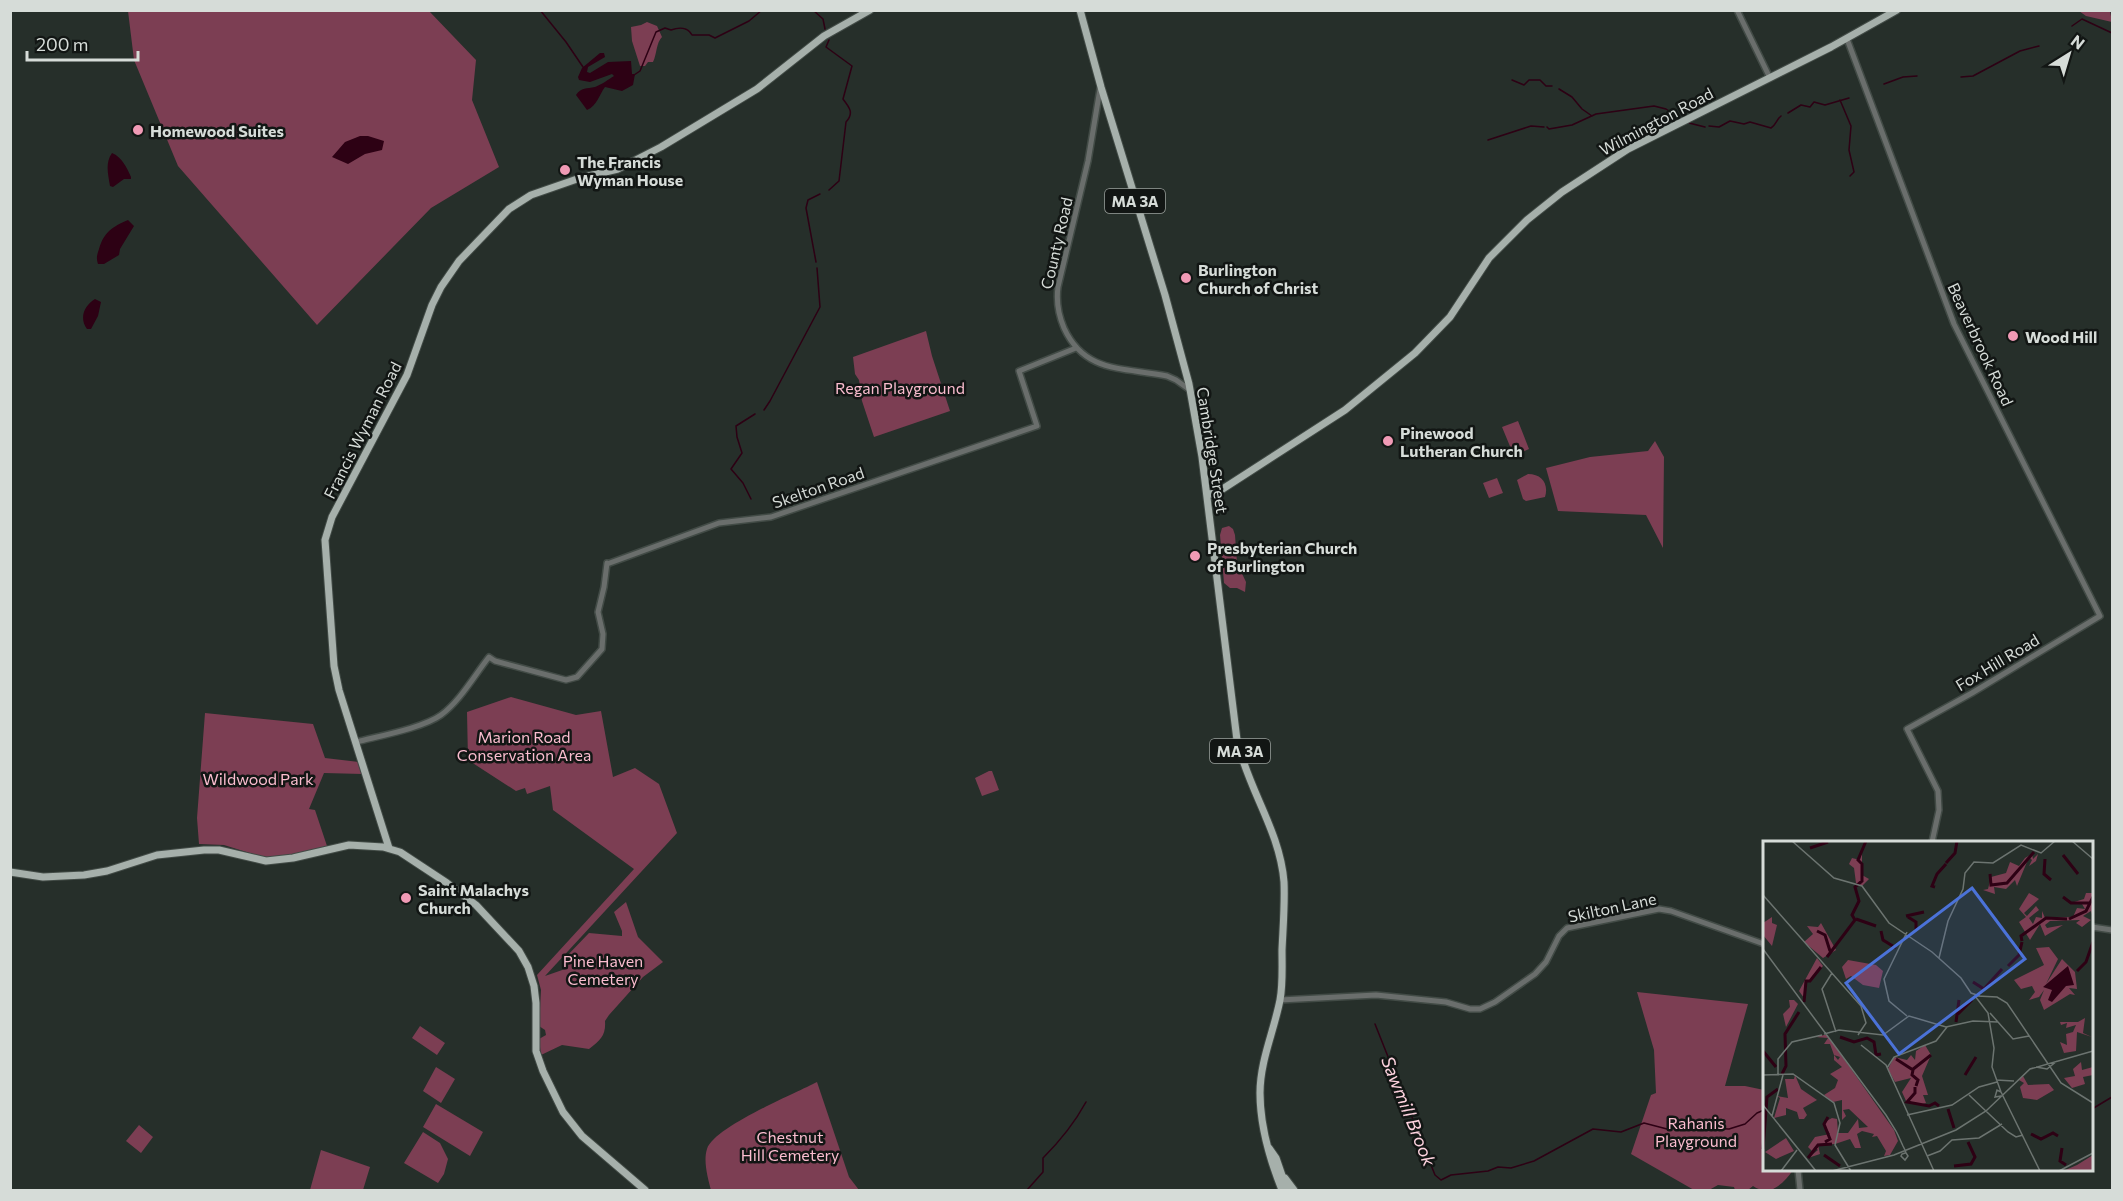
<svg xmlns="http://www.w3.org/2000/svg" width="2123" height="1201" font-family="Commissioner,sans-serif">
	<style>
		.green { fill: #7c3e53 }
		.water { fill: #2d0114 }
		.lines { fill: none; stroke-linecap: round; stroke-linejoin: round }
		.stream { stroke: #2d0114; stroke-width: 1.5 }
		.minor-casing { stroke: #424b46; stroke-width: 8 }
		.major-casing { stroke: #424b46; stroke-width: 9 }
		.minor { stroke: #6a6e6c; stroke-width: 5 }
		.major { stroke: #a6b0ab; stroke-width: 7 }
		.poi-dot { fill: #f09ab5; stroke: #121614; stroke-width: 2 }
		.labels { text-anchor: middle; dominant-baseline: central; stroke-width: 5; stroke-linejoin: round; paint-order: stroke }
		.shield { fill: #121614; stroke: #9ba19d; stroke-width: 1.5 }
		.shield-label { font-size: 15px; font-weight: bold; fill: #d6dcd8 }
		.street-label { font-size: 16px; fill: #d6dcd8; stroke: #121614 }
		.poi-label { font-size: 16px; font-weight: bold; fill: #d6dcd8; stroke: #121614; text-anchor: start }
		.park-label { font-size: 16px; fill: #fbbdcf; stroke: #121614 }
		.water-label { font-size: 18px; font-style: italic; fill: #fed3df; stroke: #121614 }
		.inset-river { fill: none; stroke: #2d0114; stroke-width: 3 }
		.inset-road { fill: none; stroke: #6c7470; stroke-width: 1.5 }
		.view { fill: #4b72d8; fill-opacity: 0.15; stroke: #4b72d8; stroke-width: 3 }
		.inset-edge { fill: none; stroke: #d6dcd8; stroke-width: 3 }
	</style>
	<rect width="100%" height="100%" fill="#262f2a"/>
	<!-- green -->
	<path class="green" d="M128,11H429L476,60L472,100L499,167L431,208L317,325L178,166L134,60Z
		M2079,11H2110L2112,22L2086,16Z
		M647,22L657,26L662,37C656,43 657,54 653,62H648L645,66H640L632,41L631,27L641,25Z
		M926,331L932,356L950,411L874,437L862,401L859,380L855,374L853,357Z
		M1518,421L1529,449L1514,456L1502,427Z
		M1655,441L1664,457L1663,548L1646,515L1558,511L1546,468L1590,457L1648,451Z
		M1528,474C1542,474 1549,484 1545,497L1526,501L1523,499L1517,480Z
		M1497,478L1503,493L1489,498L1483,483Z
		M1229,526L1233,529L1235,535L1237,563L1246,582L1245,592L1237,588H1230L1224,583L1220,535L1222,528Z
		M511,697L576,715L601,711L613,777L635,768L659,784L677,833L545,976L568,968L564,959L589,933L622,936V931L614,912L626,902L638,937L663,962L643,977L609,1015L605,1021C606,1035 601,1040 589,1049L562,1045L541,1055L539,1039L546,1035L545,1030L539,1026L541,990L537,975L634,869L553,810L550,786L527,794L525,788L516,791L468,760L467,712Z
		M205,713L313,724L325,758L359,762L363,774L324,773L309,809L315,810L327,846L282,857H262L224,845L199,844L197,818Z
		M989,771H992L999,790L982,796L975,778Z
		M1637,992L1748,1004L1725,1086H1745L1764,1090V1170H1793C1784,1183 1770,1198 1753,1186L1748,1190H1735L1734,1187L1718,1185L1709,1190H1694L1631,1154L1651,1095L1656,1093L1654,1050Z
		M420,1026L445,1043L437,1055L412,1038Z
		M436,1067L455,1079L441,1103L423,1091Z
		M817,1082L849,1177L859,1190H711C708,1179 703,1161 707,1149C714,1127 794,1094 817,1082Z
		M436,1104L483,1132L470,1156L423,1127Z
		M139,1125L153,1137L141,1153L126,1141Z
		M423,1132L440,1143L448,1159L444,1174L438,1183L404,1163Z
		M321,1150L370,1167L363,1190H310Z"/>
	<!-- water -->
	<path class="water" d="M600,53H604L605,57L588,67L587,72L590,73L608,62L631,61L632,74H635L633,85L622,91L605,87C599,95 597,106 587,110L576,95C581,87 587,89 595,87C601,85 609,79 614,76L612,74L590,82L579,80L578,77L582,68Z
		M360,136H368L384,141L382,150L365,154L348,164L332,157L345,142Z
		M112,153C122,157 127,168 131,177V179H124L113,187L110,186C108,174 105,163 112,153Z
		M128,220L134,226L120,249L119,255L104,264H98C96,258 97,255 99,249C104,232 112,227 128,220Z
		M95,299L101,302L98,316L91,329H87C79,318 84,306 95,299Z"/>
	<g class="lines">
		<!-- stream -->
		<path class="stream" d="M540,10L566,42L583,67
			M795,10H800
			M813,10L823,19L825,29
			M1175,11V10
			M2072,26L2082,19L2112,33
			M634,75L640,71L656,32L665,28L671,30C679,27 688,27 692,35H709L715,38L749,21L762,10
			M1961,77L1973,76L2020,51L2039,46
			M1512,80L1524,85L1529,80H1540L1546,86H1552
			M1884,84L1903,77L1917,76
			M1559,89L1572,97L1582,109L1592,116
			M1840,100L1851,126L1849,150L1854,172L1850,176
			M1788,113L1801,105L1810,107L1814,102L1825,105L1849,98
			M1689,123L1705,127
			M1709,126L1719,127L1730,121L1744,124L1750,122L1771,128C1776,125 1776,120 1781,116
			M1547,127L1549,129L1572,125L1596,114L1654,106L1666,109L1678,117
			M1488,140L1531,126L1544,127
			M829,190L839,181L846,122C854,113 850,108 843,99L852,66L826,47L829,40
			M816,262L806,208L808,200L820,194
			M764,410L770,401L820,307L817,268
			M751,499L743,483L731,469L742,453L737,437L736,426L755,414
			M1375,1024L1435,1175L1441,1180L1451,1175L1488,1171L1498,1167L1511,1168L1534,1161L1593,1129L1621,1132L1644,1123L1667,1129L1681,1127L1729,1129L1745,1124L1757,1113L1764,1110
			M2092,1109L2112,1097
			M1027,1190L1043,1172V1158C1060,1141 1074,1124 1086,1102"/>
		<!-- minor casing -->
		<g class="minor-casing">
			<path id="minor" d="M1737,10L1770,78
				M1847,39L1954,324L2100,616L1972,693L1907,729L1938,791L1939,810L1932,842
				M1100,89L1088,161L1058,287C1056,302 1058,314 1064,328C1085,374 1124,367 1167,376L1176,380L1190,390
				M607,564L719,523L771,517L1037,426L1019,371L1076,348
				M356,742C379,736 423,728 441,715C460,701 474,676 489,657L495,661L566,680L577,677L602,649L603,634L598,612L604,587L607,563
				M2092,927L2112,930
				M1280,1000L1376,995L1446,1002L1470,1009H1480L1495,1002L1535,974L1546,962L1559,936L1567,928L1659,909L1671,911L1764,944
				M1798,1170L1800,1190"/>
		</g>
		<!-- major casing -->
		<g class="major-casing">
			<path id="major" d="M1080,10L1101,87L1165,295L1189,384L1202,457L1237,740C1248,789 1280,831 1284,882C1285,904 1283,928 1282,950C1282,967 1283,984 1280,1000C1274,1031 1260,1061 1260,1093C1260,1126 1270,1160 1282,1190
				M1207,495L1218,492L1345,410L1415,353L1450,317L1489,258L1527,220L1562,192L1628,149L1831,47L1897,10
				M389,848L339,690L334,666L325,540L332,517L407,375L432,305L441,287L459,261L509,209L531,195L580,178L618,169L661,147L757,89L824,36L870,10
				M10,872L43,877L84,875L107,871L157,855L204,850H219L266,861L293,858L349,845L383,847L400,852L447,883L476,905L519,951L528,967L534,986L536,1003V1051L543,1071L563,1112L582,1136L645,1190
				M1269,1148L1276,1158L1287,1190
				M1285,1178L1294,1190"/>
		</g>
		<!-- minor -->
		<use href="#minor" class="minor"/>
		<!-- major -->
		<use href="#major" class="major"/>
	</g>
	<!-- markers -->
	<g class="poi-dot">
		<circle cx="138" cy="130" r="6"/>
		<circle cx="565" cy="170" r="6"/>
		<circle cx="1186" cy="278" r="6"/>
		<circle cx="2013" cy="336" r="6"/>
		<circle cx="1388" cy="441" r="6"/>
		<circle cx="1195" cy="556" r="6"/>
		<circle cx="406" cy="898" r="6"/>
	</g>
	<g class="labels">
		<!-- shield labels -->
		<g class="shield">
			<rect x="1105" y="189" width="60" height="24" rx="4.5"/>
			<rect x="1210" y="739" width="60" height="24" rx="4.5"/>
		</g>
		<g class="shield-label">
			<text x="1135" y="201">MA 3A</text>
			<text x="1240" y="751">MA 3A</text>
		</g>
		<!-- street labels -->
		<g class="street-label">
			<text transform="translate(1656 121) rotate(-28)">Wilmington Road</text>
			<text transform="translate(1056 243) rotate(-77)">County Road</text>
			<text transform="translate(1981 344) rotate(65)">Beaverbrook Road</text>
			<text transform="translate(362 430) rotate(-63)">Francis Wyman Road</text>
			<text transform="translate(1213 450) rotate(81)">Cambridge Street</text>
			<text transform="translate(818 487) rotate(-19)">Skelton Road</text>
			<text transform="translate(1997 662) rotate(-31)">Fox Hill Road</text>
			<text transform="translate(1612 907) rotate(-12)">Skilton Lane</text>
		</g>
		<!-- poi labels -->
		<g class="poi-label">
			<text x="150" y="130">Homewood Suites</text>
			<text x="577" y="161">The Francis<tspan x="577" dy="18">Wyman House</tspan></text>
			<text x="1198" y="269">Burlington<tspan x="1198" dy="18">Church of Christ</tspan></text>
			<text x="2025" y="336">Wood Hill</text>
			<text x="1400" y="432">Pinewood<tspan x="1400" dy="18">Lutheran Church</tspan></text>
			<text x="1207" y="547">Presbyterian Church<tspan x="1207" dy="18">of Burlington</tspan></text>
			<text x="418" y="889">Saint Malachys<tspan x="418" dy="18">Church</tspan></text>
		</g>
		<!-- park labels -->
		<g class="park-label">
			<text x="900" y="387">Regan Playground</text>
			<text x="524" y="736">Marion Road<tspan x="524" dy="18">Conservation Area</tspan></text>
			<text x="258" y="778">Wildwood Park</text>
			<text x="603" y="960">Pine Haven<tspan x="603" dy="18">Cemetery</tspan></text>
			<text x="1696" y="1122">Rahanis<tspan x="1696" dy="18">Playground</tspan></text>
			<text x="790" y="1136">Chestnut<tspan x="790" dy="18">Hill Cemetery</tspan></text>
		</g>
		<!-- water labels -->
		<g class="water-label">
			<text transform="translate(1409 1111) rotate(68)">Sawmill Brook</text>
		</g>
	</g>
	<!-- overview -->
	<g transform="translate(1763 841)">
		<rect width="330" height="330" fill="#262f2a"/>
		<path d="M99,10V34L106,38L99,45L93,42L91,27L86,23L89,17L97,19ZM269,13L270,18L275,13L273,20L266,25L269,19L266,16L254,45L252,39L243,48L231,46L232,53L220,49L225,48L228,36L243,32L247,21L256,25L262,17ZM266,52L276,58L261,72L264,75L273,65L276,69L266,77L270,83L273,76L279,77V70L282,77L310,76L314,67L322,68L319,63L308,62L321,58L323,52H330V77L328,70L320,75L328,79L319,86L313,82L317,79L287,80L282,84L284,87L300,84L282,95L277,83L267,99L256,81L263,76L256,68ZM9,76V82L14,84L9,105L0,94V82ZM58,82L73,109L60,117L41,101L50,93L44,85L55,86ZM286,106L295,118L283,143L299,118L312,131L314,148L306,147L312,154L307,153L281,169L277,159L281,149L276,156L266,159L272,151L269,145L258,148L251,139L281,124L273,107ZM54,117L60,125L48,140H43L41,157L36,150ZM85,119L113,124L120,130L116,147L100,144L88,135L83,138L79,126ZM31,159L35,163L23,186L20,173L27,166L26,159ZM322,177L320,192L329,196L314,191L313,210L301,212L297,201L304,204L303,193L310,191L313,184L303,187L304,182L298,184L297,181H315ZM61,194H64L74,208L131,289L135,300L127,314L121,315L123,310L114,295L109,296L111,293L99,290L94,293L98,307H92L87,298L72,303L74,293L72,303L55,304L57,313L45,317L55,309L52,306L49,310L45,306L52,296L67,293L60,282L69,277L74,278L75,292H85L95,278L96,287L105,286L86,268L80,269L83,275L79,279V259L70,261L61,254L72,247L75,239L67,233L79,226L71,219V214L75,219L77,216L71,214L67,203H61L65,197L53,196ZM162,204L168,214L159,235L165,254H160L163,262L168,261L159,263L144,262L139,251L148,237L132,241L125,228L131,216L144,219L148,214L152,219L153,210ZM318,221L319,229L330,226V234L320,236L322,243L309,247L301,237L312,235L310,228ZM32,234L38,248L54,259L40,267L44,274L41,278H36L34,271L23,267V274L11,277L17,257L14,255L25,257L22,238H31ZM260,235L265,244L286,243L291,249L274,259L260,257L257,246L261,242L256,239ZM23,297L31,310L13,318L2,311ZM330,314V330H300L314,324Z" fill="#7c3e53"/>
		<path d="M305,125L311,144L303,145L289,161L285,159L289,149L280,146Z" fill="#2d0114"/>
		<path class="inset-river" d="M47,7L65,1M300,14L315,33M282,18L281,33L288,39M183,22L192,12L194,0M227,33L228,44L244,42L271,11M172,46L169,45L174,33L183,23M300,56L308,62H326M143,75L161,71M145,76L153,81V90M93,78L113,85M306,78L323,70L330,56M54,90L62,94L67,110M118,90L120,99L133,107M259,100L258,95L283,77L304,78M64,116L92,79L89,74L96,60L92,46L99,40V23L95,19L103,0M245,125L256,114L259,101M314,130L323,121L330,101M210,141L221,148L239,128M41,161L43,140H47L58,126M195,173L209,159M193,181L196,159M77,196L91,201L104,197L111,201L113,214L118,213M0,210L13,226M133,218L150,229L149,234L155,239L153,245M149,229L168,214M19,233L23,225L22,193L36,171M202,234L213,216M152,246V252L144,261L166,265L172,262L176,265M185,268L191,287M268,293L278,298L290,292L295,295M62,301L67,298L61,283L65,276M299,307L297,320L303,324M0,308L4,256L15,248M61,314L77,325M45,317L55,304L69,303M191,325L208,323L212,316L205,301"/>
		<path class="inset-road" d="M29,0L71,37L99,45L126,82L169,111L198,137L208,152L217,155M309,0L330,18M0,54L15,71M14,70L98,165L103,182L95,194M0,108L123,274L133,290L135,294L140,305L142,309L143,312L145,315L142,319L138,315L139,313L142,312L143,311M176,117L185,80L200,48L202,32L211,21L230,22L258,4L278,12L292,0M69,132L59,148L73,191M212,155L225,172L231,207L229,226L238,251M214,155L234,156L244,162L298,242L330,262M227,172L250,198L266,195M144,175L126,160L121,138L144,91M61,193L76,189L120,194L146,175L183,186L210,180L235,181M98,204L123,224L171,330M273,226L284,228L294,220M124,227L131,216L173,200L184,186M0,234L30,233L71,262L77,282L72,304L88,330M15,234V218L29,201L59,194M233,239L251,240M206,254L245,291L253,296L260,294M238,255L232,256L234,249L238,251L277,330M0,264L53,330M144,274L189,264L216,246L234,241M9,275L20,234M164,315L177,310L189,299L216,297L239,283M18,330L34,309M69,330L131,314L193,289L223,270L267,228L330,210M296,330L330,312"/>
		<path class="view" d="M209,47L262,118L136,213L83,142Z"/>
		<rect width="330" height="330" class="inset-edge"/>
	</g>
	<!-- border -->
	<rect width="2123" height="1201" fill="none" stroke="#d6dcd8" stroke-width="24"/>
	<!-- north arrow -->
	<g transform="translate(2069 54) rotate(37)" stroke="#121614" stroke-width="4.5" paint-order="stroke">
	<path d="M0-4.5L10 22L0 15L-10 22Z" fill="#d6dcd8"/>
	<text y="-9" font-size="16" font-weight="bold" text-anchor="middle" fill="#d6dcd8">N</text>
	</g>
	<!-- scale -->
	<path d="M27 51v9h111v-9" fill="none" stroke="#d6dcd8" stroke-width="3"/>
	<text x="36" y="51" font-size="18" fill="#d6dcd8" stroke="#121614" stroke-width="4.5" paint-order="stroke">200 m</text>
</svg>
